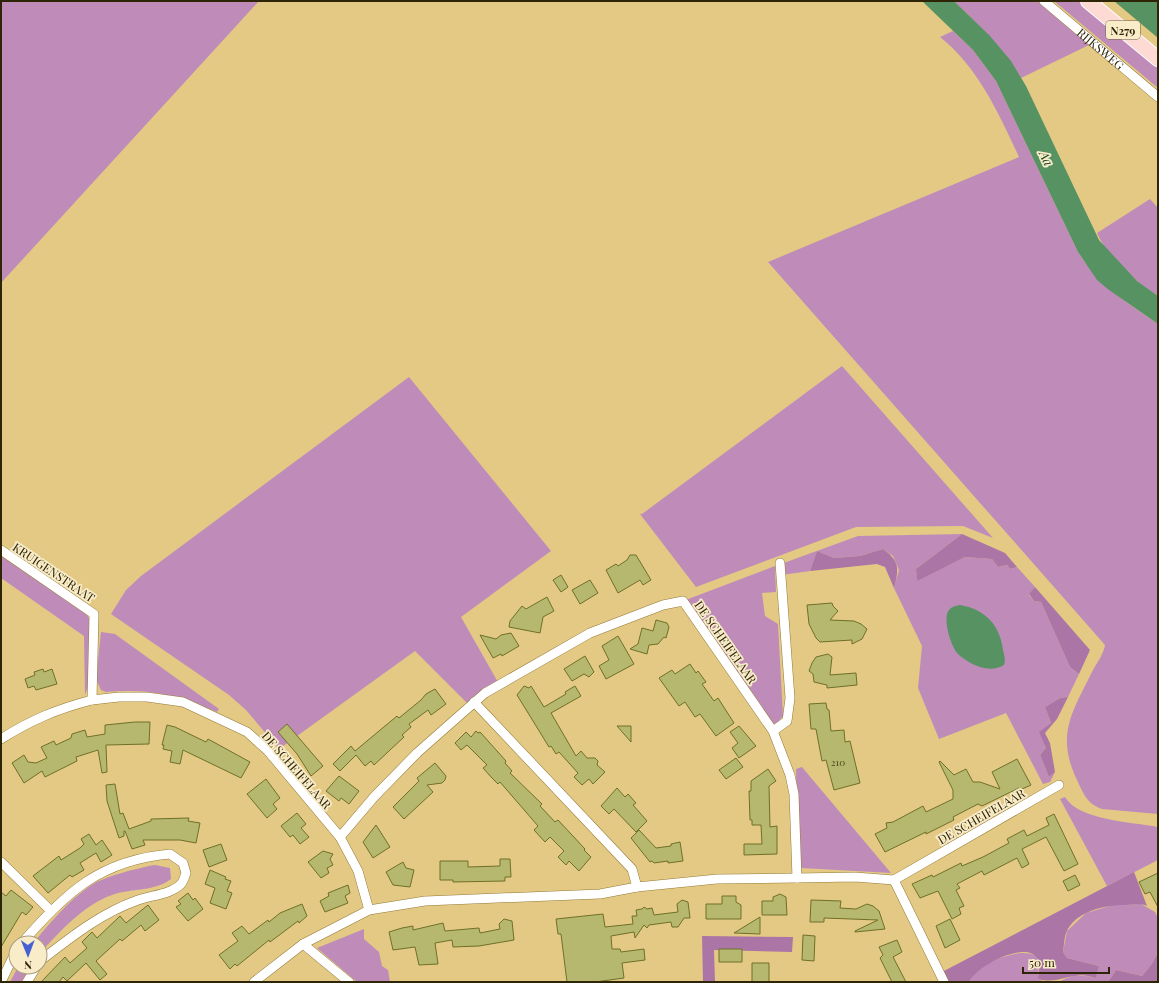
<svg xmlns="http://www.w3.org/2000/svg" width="1159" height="983" font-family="'Playfair Display',serif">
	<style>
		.green { fill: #bf8cba }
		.forest { fill: #ab75a6 }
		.water { fill: #579263 }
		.building { fill: #b6b870; stroke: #6f7028 }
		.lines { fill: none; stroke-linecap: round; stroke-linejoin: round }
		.minor-casing { stroke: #937a35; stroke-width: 10 }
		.primary-casing { stroke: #fff; stroke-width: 16 }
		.minor { stroke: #fff; stroke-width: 9 }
		.primary { stroke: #fddad4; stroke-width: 14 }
		.labels { text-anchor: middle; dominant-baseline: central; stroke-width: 3.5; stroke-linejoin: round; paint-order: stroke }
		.number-label { font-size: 10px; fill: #504920 }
		.shield { fill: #f8ecc9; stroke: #6b6040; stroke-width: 1 }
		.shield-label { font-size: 11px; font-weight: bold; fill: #2e2406 }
		.street-label { font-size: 12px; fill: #2e2406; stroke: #f8ecc9 }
		.water-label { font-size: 13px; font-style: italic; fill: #144121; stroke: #f8ecc9 }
	</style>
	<rect width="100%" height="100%" fill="#e3c984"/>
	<!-- green -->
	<path class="green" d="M1,1H259L1,283Z
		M954,1H1037L1089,45L1021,78C1003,49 979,25 954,1Z
		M1054,1H1078L1158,68V88Z
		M953,31L973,50L996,81L1078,252C1100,287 1125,301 1158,324V814L1102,809C1087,804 1083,793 1077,780C1055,734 1073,711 1093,670C1097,663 1104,653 1105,645L768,262L1019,157C999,114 978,67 940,37Z
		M1150,199L1158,208V296C1137,283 1107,257 1097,233Z
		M842,366L993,538L963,526L856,527L696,587L640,514H642Z
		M409,377L551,551L461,617L499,684L470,706L415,651L279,749L246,710L229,695L111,614L126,590L141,576Z
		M962,534L916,569L917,580L965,557L992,559L998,567L1007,565L1010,569L1017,567L1035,587L1029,595L1034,601L1041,602L1070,667L1079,674L1068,697L1060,698L1045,707L1051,723L1040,732L1046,748L1040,755L1049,777L1055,772L1050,782L1043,784L1006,713L939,739L918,688L922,646L894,588L899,570L893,556L883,549L860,556L834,558L817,551L810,571L782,575L781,564L858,536Z
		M1,556L86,614L91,621L88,687L85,695L84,636L1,578Z
		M775,566L776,592L762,593L765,616L778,624L783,716L776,724L768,726L683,601Z
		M101,632L115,634L219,709L217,712C179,695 148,688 106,692L101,690L96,679Z
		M802,767L891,873L801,868L798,858L796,769Z
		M1065,797C1078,820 1132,822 1158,827V860L1107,886L1060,799Z
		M155,865L170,868L171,879C154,892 131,888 112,895C83,905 61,931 40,953V943H33C51,922 68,901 90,886C105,876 138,868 155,865Z
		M1141,904L1155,912L1158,918V953L1151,965L1142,976L1116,970L1108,982H1059C1072,974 1082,975 1096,978L1099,966L1067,958L1063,952L1067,931L1086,913L1113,905Z
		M364,929V939L379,952L382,966L388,970L390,982H357L317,948Z
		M1021,953C1044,953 1038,962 1038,979L1045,982H969C976,965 1004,955 1021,953Z
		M18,967H31L21,982H10Z"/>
	<!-- forest -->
	<path class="forest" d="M962,534L1005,553L1017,567L1010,569L1007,565L998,567L992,559L965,557L917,581L916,569Z
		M883,549C900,561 899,569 894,588L885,567L877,564L810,571L817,551L834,558L860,556Z
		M1035,587L1090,650L1079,674L1070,667L1041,602L1034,601L1029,594Z
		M1068,697L1057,719L1045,733L1050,743L1055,772L1049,777L1040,755L1046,748L1039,732L1051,723L1045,707L1060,698Z
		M1134,872L1147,906C1140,903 1133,905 1125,905C1105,905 1075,911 1066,933C1064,939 1064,945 1063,952L1067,958L1099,966L1096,978C1089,976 1082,974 1075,976C1060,978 1054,983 1038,979C1038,972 1042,964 1037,958C1025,940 975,967 969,982H945L940,973Z
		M702,936L793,937L792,952L714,950L715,982H703Z
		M1158,953V982H1108L1116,970L1142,976L1151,965Z"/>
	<!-- water -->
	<path class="water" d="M922,1H954L990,36L1011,61L1026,86L1099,240L1137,281L1158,296V324L1109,290L1097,280L1078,252L996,81L973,50Z
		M1114,1H1158V38Z
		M960,605C985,609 1000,625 1003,650C1004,655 1006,660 1004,665C989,674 970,665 958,654C951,647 942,618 949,610C952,606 956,606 960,605Z"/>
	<!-- building -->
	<path class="building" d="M630,555H636L651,580L643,585L640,580L618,593L606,570L616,564L618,566L627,560Z
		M561,575L568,587L561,592L553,580Z
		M590,580L598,593L580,604L572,590Z
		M547,597L554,611L543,617L540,633L509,627L510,621L522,606L526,609Z
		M832,603L833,606L838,611L830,620L854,621L861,624L867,629L862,639L852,644V640L820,642L816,638L809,624L807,605Z
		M656,620L667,623L669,627L666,638L664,637L658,644L649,645L647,654L630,649L638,644L642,628L653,631Z
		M511,633L519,646L502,656L501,654L493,658L480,635L496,639L501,635Z
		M618,636L634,664L606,679L599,666L609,660L602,646Z
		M828,654L832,657L830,675L856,673L857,685L827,688V685L814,682L813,674L809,671L812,663L816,657Z
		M585,656L594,672L589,677L584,674L572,681L564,669Z
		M690,664L696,673L698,671L706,682L702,684L714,701L718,698L734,723L716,736L700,714L695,717L685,702L679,706L659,678L672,670L675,674Z
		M43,669L44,672L52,669L57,684L36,690L34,686L28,688L25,679L35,675L34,672Z
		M524,686L529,688L531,686L544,707L566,694L565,692L575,686L581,696L551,713L576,756L581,751L587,758H595L598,761L597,765L605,772L593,784L589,779L582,785L574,777L578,773L559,752L556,754L551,746L549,747L517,695Z
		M435,689L446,704L431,715L428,710L409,724L411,727L402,735L404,737L374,765L371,761L365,766L356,755L340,771L333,764L351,746L355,751L397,716L399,718L421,700L426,694Z
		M826,703L827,709L829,710L831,731L844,730L845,742L850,741L860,783L834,790L826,760L822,761L816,729H811L809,704Z
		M135,722H150L149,744L106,745L107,772L102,773L98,750L76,757L77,761L45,777L42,771L24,783L12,763L24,755L28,762L36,763L47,758L41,747L54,741L56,745L71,738L72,734L85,730L87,737L105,734V725Z
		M287,724L323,766L311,776L297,754L278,732Z
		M167,725L175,727L206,742L208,739L250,762L241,778L183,750L180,764L170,762L172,751L163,749L164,745H162Z
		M617,726H631V742Z
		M739,726L756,746L739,758L732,748L738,743L730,732Z
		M476,731L478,733L480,732L506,761L505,763L512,771L510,773L542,804L540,806L555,822L558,820L585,849L584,850L591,857L579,871L569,861L566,865L558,857L564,851L550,837L545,842L534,830L538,826L500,782L498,784L492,778L483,768L487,765L467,745L461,750L455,743L466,732L471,737Z
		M736,758L743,767L726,779L719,770Z
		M1017,759L1031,785L1020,790L1019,788L982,806L978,804L953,817L954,820L926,834V832L885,852L875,834L887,828L886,823L893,822L923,806L926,812L953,799V790L939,762L940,761L954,775L966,769L973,782H980L1000,789L992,772Z
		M435,763L446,776L445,780L442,783L427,785L433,792L404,819L393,807L419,781L417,778Z
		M768,769L776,781L769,786L770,827L777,826V854L744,855V844H762L761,825H752V820H750L749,791H751V781Z
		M339,776L359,791L349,804L341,798L339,801L326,791Z
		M266,779L280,798L273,804L277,809L267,818L247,794Z
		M115,784L120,814L123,813L129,829L151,821V819L189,818L188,821L200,823L196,843L180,840H143L145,845L132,849L125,831H124V836L119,838L107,801L106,785Z
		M617,788L625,797L628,794L636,803L633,805L647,821L636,832L614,809L609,814L601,806Z
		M297,813L306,824L301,828L309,837L300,844L293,835L290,837L281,826Z
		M1054,814L1078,864L1064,871L1046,837L1022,849L1029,864L1022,868L1017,858L984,875L982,871L957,884L960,888L956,890L964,906L959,908L961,914L952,919L938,891L920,898L912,884L932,875L933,877L961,863L962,866L983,857L1009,843L1007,839L1024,830L1027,836L1049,825L1046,818Z
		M376,825L390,847L373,858L363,842Z
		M639,830L656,848L671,846V844L680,842L683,861L668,863V861L654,863L652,861L650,862L631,838Z
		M89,834L96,845L102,840L112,855L101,862L96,853L80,863L84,870L72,877L70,875L48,893L33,876L59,856L61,860L80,848L84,844L81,839Z
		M221,844L227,860L209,867L203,850Z
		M323,851L333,854L330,859L333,865L327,868L329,873L321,878L308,862Z
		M500,859H510L511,877H505V881L453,882V880H440V861H468V867L500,866Z
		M403,862L406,868L414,870L410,887L393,885L386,872Z
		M210,870L226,877L225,879L231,881L227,891L232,893L226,909L210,903L215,888L205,884Z
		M1158,873V907L1150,892L1145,894L1139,882Z
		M1075,875L1080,885L1068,891L1063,881Z
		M348,885L350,893L345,896L348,903L325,912L320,901L329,896L328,893Z
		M11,890L33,907L26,915L22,912L1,947V892L6,896Z
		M188,893L193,900L195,898L203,909L188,921L176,907L181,904L178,901Z
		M780,894L786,897L787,915H762V901H773V897Z
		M722,896H736V902L741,905V919H706V904H722Z
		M682,900L688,902L690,918H684L678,927H672L671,922L649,925L647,928L644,925L635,938L634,932L611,936L612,949H620L621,952L644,949L645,960L622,963L624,978L595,982H567L561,934H558L556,919L603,914L605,927L633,924L632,916H637L636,910L642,909L644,907L647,909L652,908L654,915L678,912L677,904Z
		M811,900L841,901L840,908L856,909L867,904L873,906L879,911L885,929L855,932V931L878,920L824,918V922H810Z
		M302,904L307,916L299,923L298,921L270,942L269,940L237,966L235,964L230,969L219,955L238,941L232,933L242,926L249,934L268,920L269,922L280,913Z
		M148,905L159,920L145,931L141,925L122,941L120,939L96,961L107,974L100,980L86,963L67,981L63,977L59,982H41L65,957L70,963L87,948L82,942L92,932L97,938L120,916L126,923Z
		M760,917V934L734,933Z
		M504,919L512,921L514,940L479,946L453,947L452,940L435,943L438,964L419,965L415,947L393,950L389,932L402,928L413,926V930L443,923L445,931L479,928L480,933L500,929L499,924Z
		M950,919L960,940L945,948L936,926Z
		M803,935L815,936L814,961L802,960Z
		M897,940L902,952L893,957L906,982H892L880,958L883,955L879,947Z
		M719,949H742V962H719Z
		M752,963H769V982H752Z"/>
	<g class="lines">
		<!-- minor casing -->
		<g class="minor-casing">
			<g id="minor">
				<path id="s1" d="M1044,1L1158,97"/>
				<path d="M1,550L94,614L92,700L119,697H147L183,702L247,732L268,751L340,837L358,871L369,910"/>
				<path d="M474,702L632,869L637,887"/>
				<path d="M773,731L787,721L790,698L780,563"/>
				<path d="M1,739C31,720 57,709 92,700"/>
				<path d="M340,837L374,797L417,753L485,693L590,633L663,605L683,601L773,731L790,775L794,794L797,878L855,877L894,880L1059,785"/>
				<path d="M1,862L50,910"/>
				<path d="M894,880L944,982"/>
				<path d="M22,943C66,892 101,860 170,854L183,863L186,873C185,876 183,882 181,884C170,895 151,895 138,900C101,913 71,937 40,961"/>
				<path d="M303,944L349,982"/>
				<path d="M1,982L16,951"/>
				<path d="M27,982L36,967"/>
				<path d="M254,982L303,944L369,910L425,901L600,894L637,887L717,879L797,878"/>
			</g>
		</g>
		<!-- primary casing -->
		<g class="primary-casing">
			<path id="primary" d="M1088,1L1158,59"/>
		</g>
		<!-- minor -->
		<use href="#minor" class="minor"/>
		<!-- primary -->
		<use href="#primary" class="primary"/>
	</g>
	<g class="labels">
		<!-- number labels -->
		<g class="number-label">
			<text x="838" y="762">210</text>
		</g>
		<!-- shield labels -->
		<rect class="shield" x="1106" y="21" width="34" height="18" rx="3"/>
		<g class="shield-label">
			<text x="1123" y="30">N279</text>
		</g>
		<!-- street labels -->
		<g class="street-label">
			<text stroke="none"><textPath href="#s1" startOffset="74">RIJKSWEG</textPath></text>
			<text transform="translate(54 572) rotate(34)">KRUIGENSTRAAT</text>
			<text transform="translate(726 642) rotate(55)">DE SCHEIFELAAR</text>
			<text transform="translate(297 770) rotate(49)">DE SCHEIFELAAR</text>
			<text transform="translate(981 816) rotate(-30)">DE SCHEIFELAAR</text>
		</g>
		<!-- water labels -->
		<g class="water-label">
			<text transform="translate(1047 158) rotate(64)">Aa</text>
		</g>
	</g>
	<!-- border -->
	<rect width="1159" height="983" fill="none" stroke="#2e2406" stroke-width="4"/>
	<!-- north arrow -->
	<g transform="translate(28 955) rotate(179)"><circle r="19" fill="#f8ecc9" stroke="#a79c7b"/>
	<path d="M0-3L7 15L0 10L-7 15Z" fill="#4661d4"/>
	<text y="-6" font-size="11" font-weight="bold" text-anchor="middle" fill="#2e2406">N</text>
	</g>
	<!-- scale -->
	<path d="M1023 967v6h86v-6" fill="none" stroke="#2e2406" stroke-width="2"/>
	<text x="1029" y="967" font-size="12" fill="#2e2406" stroke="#f8ecc9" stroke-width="3" paint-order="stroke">50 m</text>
</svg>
